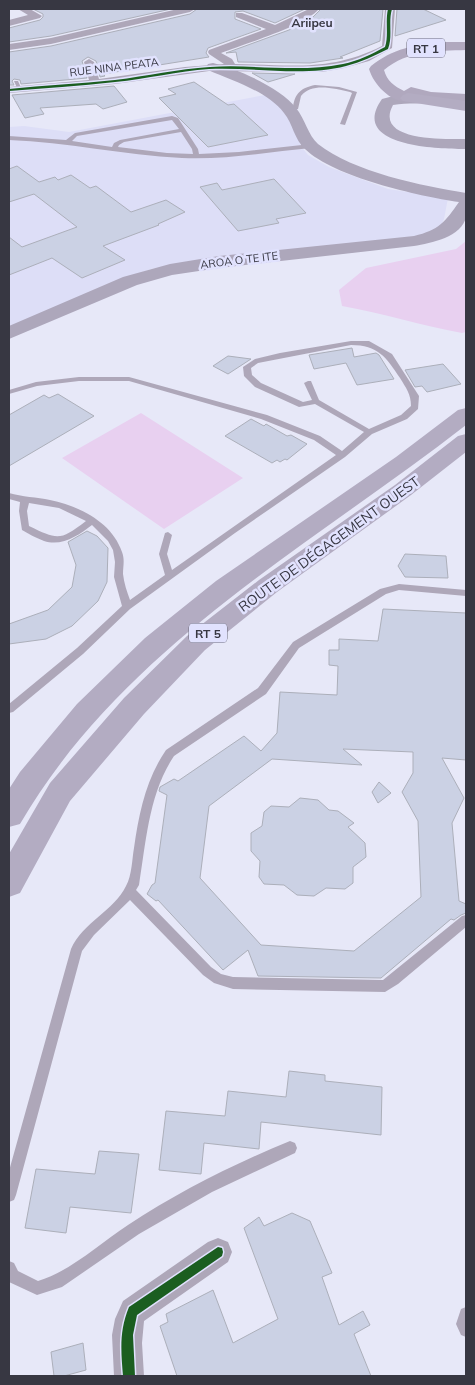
<svg xmlns="http://www.w3.org/2000/svg" width="475" height="1385" font-family="Mulish,sans-serif">
	<style>
		.built { fill: #dddef7 }
		.green { fill: #e8d0f0 }
		.building { fill: #cbd1e4; stroke: #acafba; fill-rule: evenodd }
		.lines { fill: none; stroke-linecap: round; stroke-linejoin: round }
		.lane { fill: #aea7b9; fill-rule: evenodd }
		.street { fill: #aea7b9; fill-rule: evenodd }
		.secondary { fill: #ada7bb; fill-rule: evenodd }
		.primary { fill: #b0a8be; fill-rule: evenodd }
		.highway { fill: #b3acc2; fill-rule: evenodd }
		.cycleway-casing { stroke: #e1e2fe; stroke-width: 3 }
		.cycleway { fill: #1b5e20; fill-rule: evenodd }
		.labels { text-anchor: middle; dominant-baseline: central; stroke-width: 5; stroke-linejoin: round; paint-order: stroke }
		.far-street-label { font-size: 11px; fill: #373742; stroke: #e1e2fe }
		.far-neighbourhood-label { font-size: 12px; font-weight: bold; fill: #373742; stroke: #e1e2fe }
		.shield { fill: #e1e2fe; stroke: #6a6a7a; stroke-width: 1 }
		.shield-label { font-size: 12px; font-weight: bold; fill: #373742 }
		.street-label { font-size: 14px; fill: #373742; stroke: #e1e2fe }
	</style>
	<rect width="100%" height="100%" fill="#e7e8f8"/>
	<!-- built -->
	<path class="built" d="M265,95L284,109L300,141L301,146L308,155L329,167L388,189L448,198L444,219L440,228L434,234L182,263L151,269L105,285L9,328V127L24,126L69,132Z"/>
	<!-- green -->
	<path class="green" d="M466,241V332L462,333C422,326 383,313 342,306L339,290L366,268L456,249Z
		M141,413L243,478L164,529L62,458Z"/>
	<!-- building -->
	<path class="building" d="M33,9H171L51,36L9,42V28L40,20L43,17V14Z
		M197,9H305L275,23L243,11L235,12V19L261,29L208,48L206,53L209,57L103,74L105,76L100,77L96,61L88,57L82,61L87,78L21,84L20,80L14,79L12,81L14,85H9V52L51,46L190,14Z
		M321,9H383L380,41L340,57L343,58L310,63L238,62L236,52L226,53L289,30L313,17Z
		M397,9H423L446,20L395,36Z
		M252,73L295,74L268,82Z
		M194,82L228,105L234,104L268,135L208,147L159,98L176,94L168,89Z
		M114,86L127,102L103,109L96,104L40,108L44,114L25,118L12,95Z
		M17,166L39,182L55,177L58,180L71,175L90,188L96,186L131,212L166,200L185,212L158,224L159,225L103,246L125,260L82,278L52,258L9,275V237L22,247L77,227L34,194L9,202V169Z
		M274,179L306,213L276,219L279,223L238,231L200,187L217,183L222,190Z
		M352,348L354,357L376,353L379,355L394,379L357,385L346,363L314,369L309,355Z
		M228,356L251,359L228,374L213,366Z
		M443,364L461,384L427,392L422,386L415,387L405,370Z
		M58,394L94,416L9,466V415L44,395L49,398Z
		M251,419L264,426L266,424L287,436L291,435L307,444L287,460L285,459L280,462L277,460L272,463L225,436Z
		M87,531L97,536L108,548L107,582L98,601L72,626L46,639L9,644V624L48,610L72,587L76,565L68,542Z
		M405,554L446,556L448,578L405,577L398,566Z
		M383,609L466,613V760L442,758L464,798L452,823L459,901L466,904V913L461,915L454,920L451,919L381,978L258,976L248,950L223,970L158,900L156,901L147,894L152,885L155,883L167,795L159,791L160,787L174,779L178,781L244,736L261,751L277,733L280,692L337,695L338,666L329,665V650H339V639L378,641ZM343,749L413,752V773L402,792L418,821L421,897L354,951L261,945L200,878L209,806L272,759L362,765Z
		M379,782L391,793L378,803L372,792Z
		M300,798L318,800L329,810L338,811L354,823L348,827L365,843L366,857L353,867V883L345,889L326,888L314,896L297,895L284,885L264,884L259,877L260,861L251,851V833L262,826L264,812L271,806L289,807Z
		M289,1071L325,1075V1081L382,1087L381,1135L261,1122L259,1149L204,1143L201,1174L159,1170L166,1111L225,1116L228,1091L286,1097Z
		M99,1151L139,1154L131,1213L70,1207L66,1233L25,1228L36,1169L95,1174Z
		M292,1213L310,1221L332,1273L322,1277L339,1325L363,1311L370,1325L354,1334L371,1376H177L160,1326L168,1322L166,1314L213,1290L233,1343L278,1319L244,1228L259,1217L264,1226Z
		M83,1343L86,1370L64,1376H54L51,1352Z"/>
	<g class="lines">
		<!-- lane -->
		<path class="lane" d="M14,81H18L22,90H18Z
			M315,85L339,87L357,92L345,125L340,124L352,93L350,92C335,89 312,82 301,96L298,109L288,111V109L293,107C295,93 301,88 315,85Z
			M172,116L178,118L198,149L199,154L239,152L311,144L314,146L311,148C268,152 225,160 182,158C123,155 67,142 9,140V136L66,140L75,133ZM172,120L179,129L120,140L114,143L112,147L72,141L77,136ZM181,132L192,149L193,154L167,153L118,147L119,145L124,142Z
			M351,341H369L392,354L419,396L418,409L407,419L372,434L345,457L235,533L130,609L83,654L13,712L9,713V704L77,648L122,606L114,577L115,562L113,550L108,541L92,525C79,535 62,547 44,541C36,538 29,534 22,530L19,511L20,502L9,499V493C22,497 37,497 50,500C79,506 112,522 122,552C125,560 123,566 123,574C124,583 127,592 130,600L165,575L159,554L165,533L168,532L172,535L167,554L172,570L336,455L314,440L261,419L129,381H79L37,386L9,394V390L36,382L79,377H129L267,415L320,436L342,451L364,432L315,404L299,407L255,387L244,376L243,367L255,359L280,353ZM351,345C378,345 386,357 400,378C406,388 411,394 411,406L401,415L369,429L319,400L311,381H308L304,383L312,400L303,402L261,383L252,375L251,368L258,363ZM29,503L59,508L86,521C60,541 58,540 29,526L27,511Z
			M399,584L466,590V596L399,590L386,594L299,648L266,694L174,756C149,793 146,842 139,885L136,890L211,967L221,974L233,977L383,980L462,916L466,915V927L398,984L385,992L233,989L214,983L203,975L130,900L94,935L82,951L16,1195L14,1200L9,1202V1171L71,949C83,922 114,911 126,886C132,875 132,859 134,848C139,813 146,779 166,750L258,688L293,642L380,589Z
			M290,1141L295,1143L297,1148L295,1153L212,1192L139,1234L62,1287L37,1295L9,1282V1261L14,1263L18,1271L38,1281C71,1271 99,1244 128,1225C178,1192 234,1164 290,1141Z
			M466,1307V1337L461,1335L456,1324L461,1309Z"/>
		<!-- street -->
		<path class="street" d="M18,9H30L42,16L40,18L9,26V20L28,15Z
			M178,9H195L190,12L51,44L9,50V44L51,38Z
			M309,9H319C305,26 244,44 221,53L232,59L235,64C291,65 330,72 382,46L385,9H395L392,48L369,61L344,68L322,72L209,71L115,84L9,93V87L89,80L84,62L89,59L94,62L99,79L185,67L224,64L209,54L208,52L209,50L266,29L236,17V13H242L275,25Z
			M218,1238L228,1242L232,1252L228,1262L144,1321L142,1343L144,1376H114L112,1335L115,1319L123,1301L208,1242Z"/>
		<!-- secondary -->
		<path class="secondary" d="M213,63C238,69 281,88 296,108C305,119 308,135 318,144C353,172 423,186 466,193C466,200 468,209 466,217C462,237 431,243 414,246L219,268L172,275L137,285L9,339V326L123,277L170,264L219,256L414,236C439,230 445,222 459,202C418,196 334,177 305,149C294,139 293,124 284,113C267,91 233,81 208,70L206,67L208,64Z
			M405,93L437,95L440,98L437,101C423,105 408,102 393,105C373,142 447,139 466,139V149C439,149 348,147 382,99Z"/>
		<!-- primary -->
		<path class="primary" d="M443,42H466V50C437,51 408,50 384,70C387,81 394,86 404,91L411,87L431,92L466,94V103L431,102L415,98L413,101C394,106 374,86 369,69L371,66C392,49 416,44 443,42Z"/>
		<!-- highway -->
		<path class="highway" d="M408,93L466,101V111L403,101L400,98L403,95Z
			M466,408V425C309,547 123,647 20,824L9,827V789L20,772L77,704L145,638L216,581L396,457L458,410Z
			M466,434V452L411,495L277,592L205,650L144,714L70,801L20,893L9,897V854L50,783L124,698L187,636L259,580L395,485L458,436Z"/>
		<!-- cycleway casing -->
		<g class="cycleway-casing">
			<path id="cycleway" d="M388,9H392C388,22 393,36 388,49C374,56 361,62 346,66C303,77 254,67 209,69C178,71 147,79 115,82C80,86 44,88 9,91V89C44,85 80,84 115,80C147,76 178,69 210,67C254,64 299,73 343,64C358,61 372,54 385,47C389,35 385,22 388,9Z
				M218,1247L222,1248L223,1252L222,1256L137,1315L133,1335L135,1376H123C121,1351 119,1331 129,1307Z"/>
		</g>
		<!-- cycleway -->
		<use href="#cycleway" class="cycleway"/>
	</g>
	<g class="labels">
		<!-- far-street labels -->
		<g class="far-street-label">
			<text transform="translate(114 67) rotate(-7)">RUE NINA PEATA</text>
			<text transform="translate(239 260) rotate(-7)">AROA O TE ITE</text>
		</g>
		<!-- far-neighbourhood labels -->
		<g class="far-neighbourhood-label">
			<text x="312" y="22">Ariipeu</text>
		</g>
		<!-- shield labels -->
		<g class="shield">
			<rect x="407" y="38.5" width="38" height="19" rx="4"/>
			<rect x="189" y="623.5" width="38" height="19" rx="4"/>
		</g>
		<g class="shield-label">
			<text x="426" y="48">RT 1</text>
			<text x="208" y="633">RT 5</text>
		</g>
		<!-- street labels -->
		<g class="street-label">
			<text transform="translate(329 544) rotate(-36)">ROUTE DE DÉGAGEMENT OUEST</text>
		</g>
	</g>
	<!-- border -->
	<rect width="475" height="1385" fill="none" stroke="#373742" stroke-width="20"/>
</svg>
